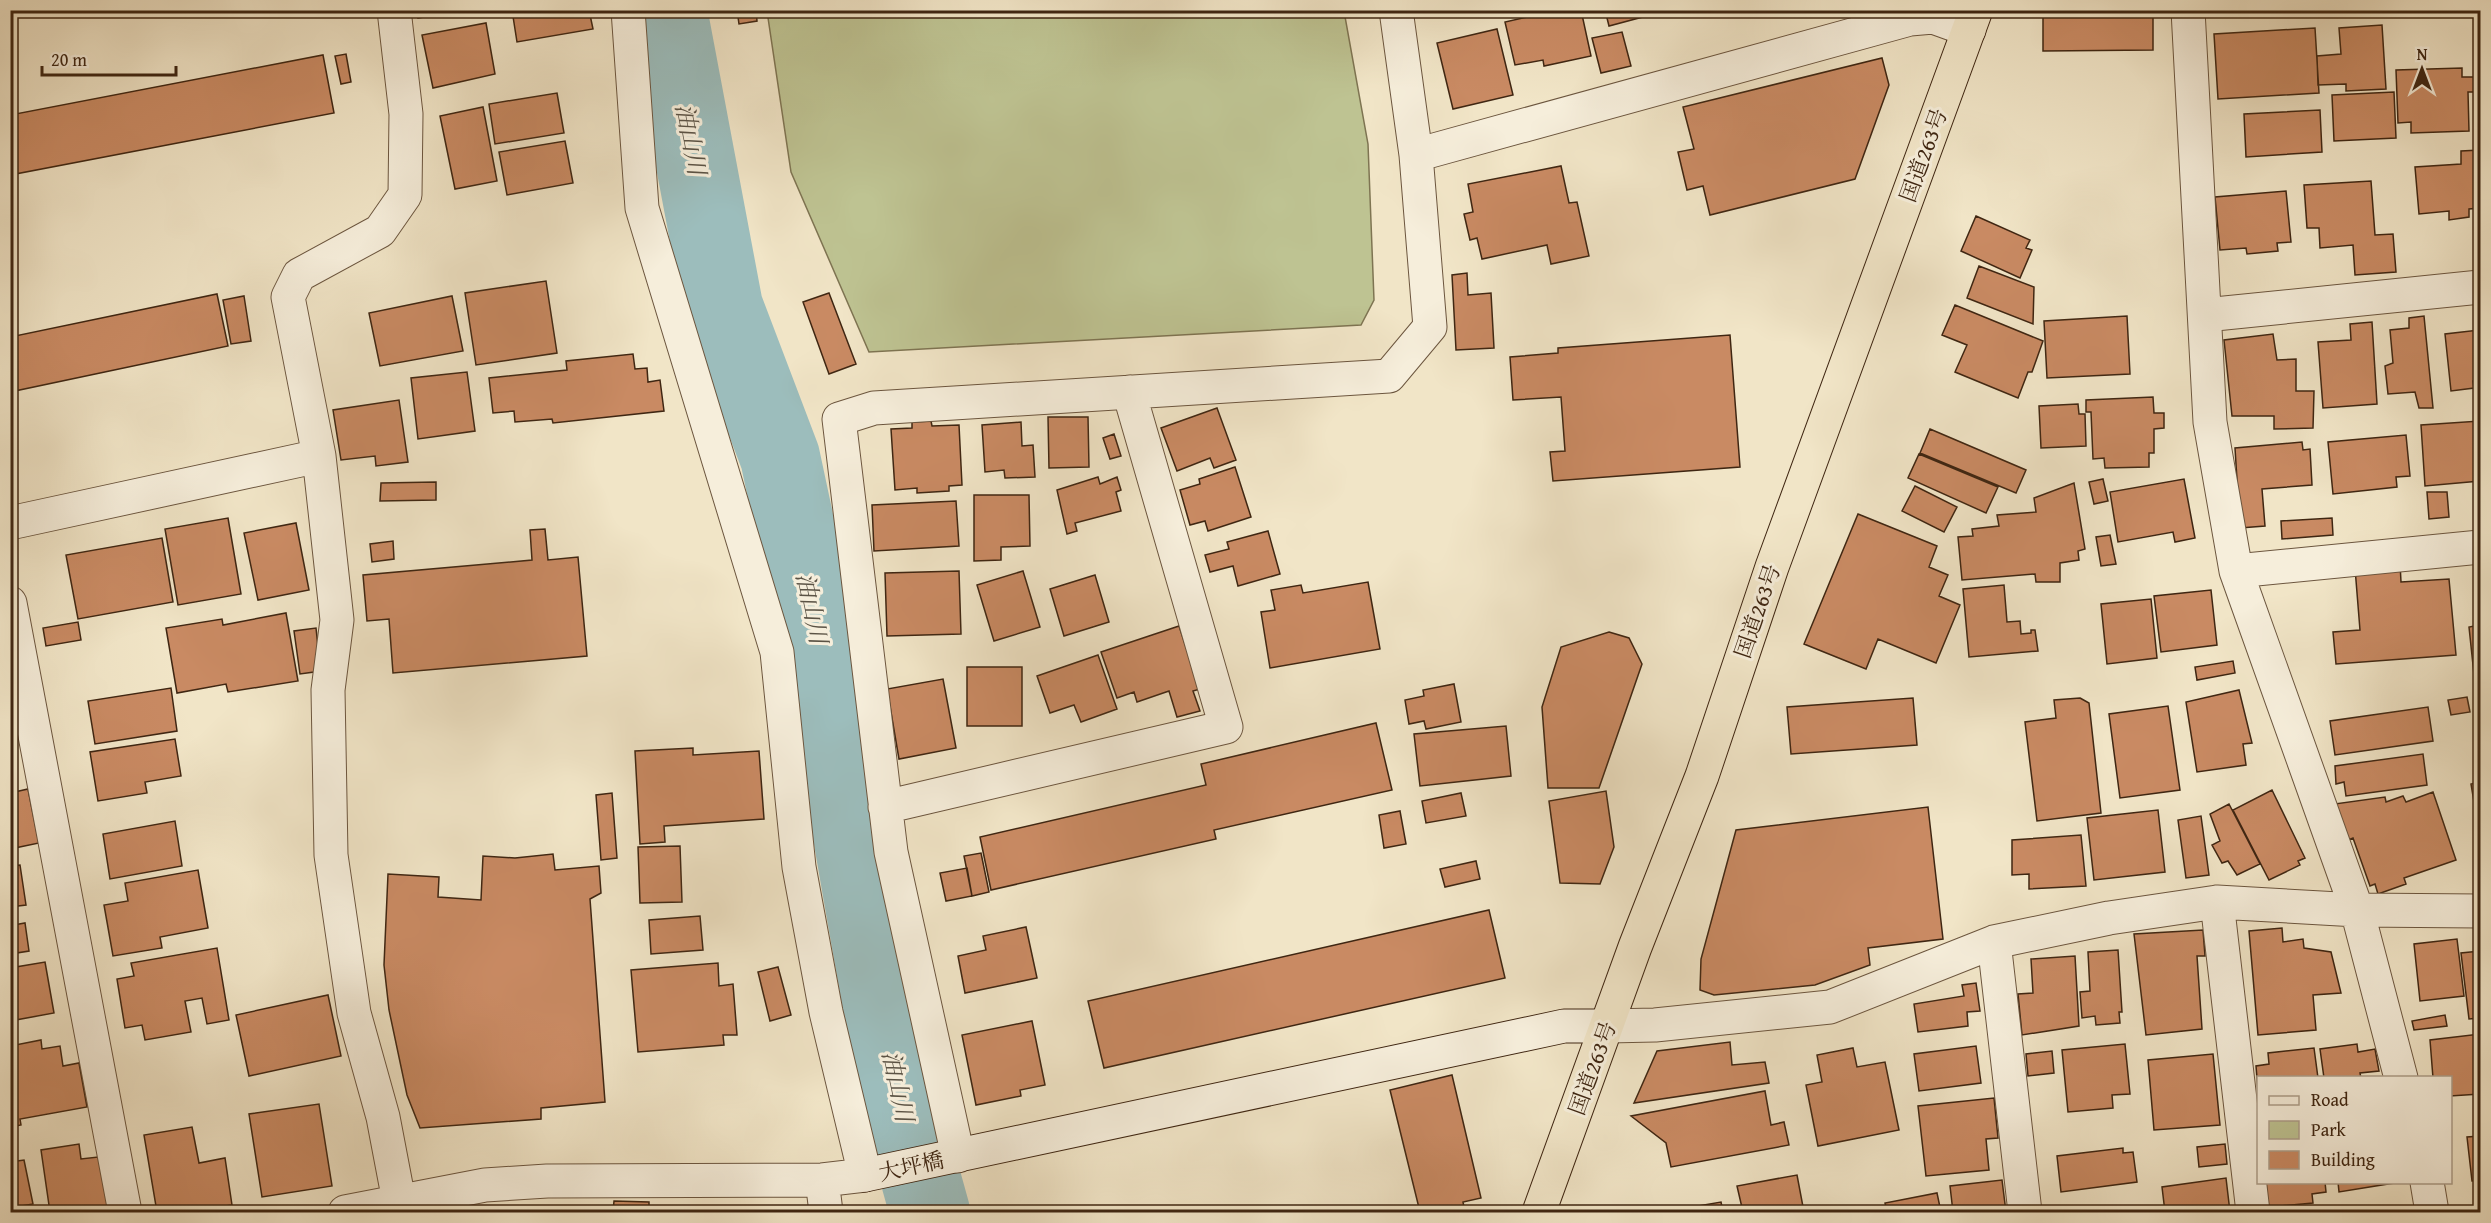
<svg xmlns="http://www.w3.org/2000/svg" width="2491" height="1223" font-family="'Gentium Book Plus','Noto Serif JP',serif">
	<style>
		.green { fill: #bec392; stroke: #7e7452; stroke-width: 1.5 }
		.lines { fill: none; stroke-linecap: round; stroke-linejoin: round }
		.river { stroke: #9cbdbc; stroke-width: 80 }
		.building { fill: #c98a63; stroke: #3f2612; stroke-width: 1.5 }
		.street-casing { stroke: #6c563f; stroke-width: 35 }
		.secondary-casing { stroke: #3f2612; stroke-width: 35 }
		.highway-casing { stroke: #3f2612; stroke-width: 35 }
		.street { stroke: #f6eedb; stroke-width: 33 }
		.secondary { stroke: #f6eedb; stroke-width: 33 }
		.highway { stroke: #f1e5c7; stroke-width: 33 }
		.labels { text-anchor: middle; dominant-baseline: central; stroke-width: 6; stroke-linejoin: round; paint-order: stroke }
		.street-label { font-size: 22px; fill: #3f2612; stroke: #f6eedb }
		.water-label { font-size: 24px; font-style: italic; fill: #5b5345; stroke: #f6eedb }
	</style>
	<rect width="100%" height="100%" fill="#f1e5c7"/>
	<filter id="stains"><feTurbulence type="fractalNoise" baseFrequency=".00333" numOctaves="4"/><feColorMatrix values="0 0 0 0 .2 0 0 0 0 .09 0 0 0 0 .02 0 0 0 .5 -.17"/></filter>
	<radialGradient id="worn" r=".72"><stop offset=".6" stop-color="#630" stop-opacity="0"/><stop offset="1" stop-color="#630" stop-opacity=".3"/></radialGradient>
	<!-- green -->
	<path class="green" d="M767,11H1344L1368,144L1374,300L1361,325L869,352L791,172Z"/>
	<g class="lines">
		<!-- river -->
		<path class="river" d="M667,10L723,307L780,457L819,640L899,1100L930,1212"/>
	</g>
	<!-- building -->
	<path class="building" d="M417,10H461L418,18Z
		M512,10H589L593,29L517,42Z
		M737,10H756L757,21L739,24Z
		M1558,10H1581L1591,56L1544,66L1543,60L1515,65L1505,22Z
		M1605,10H1669L1609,26Z
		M2043,10H2153V50L2043,51Z
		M486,23L495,74L433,88L422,35Z
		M2382,25L2386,89L2346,91V84L2318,85L2317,56L2341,54L2339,28Z
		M2315,28L2319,93L2218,99L2214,34Z
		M1497,29L1513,95L1453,109L1437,43Z
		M1622,32L1631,66L1601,73L1592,38Z
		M346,54L351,82L341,84L335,56Z
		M323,55L334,113L10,175V115Z
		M1882,58L1889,85L1855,179L1710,215L1703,186L1687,190L1678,152L1694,149L1683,107Z
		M2462,68V77H2476L2477,92H2468L2469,131L2411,133V122L2398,123L2396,70Z
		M2394,92L2396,138L2334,141L2332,95Z
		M557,93L564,133L495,144L489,104Z
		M483,107L497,181L455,189L440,116Z
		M2320,110L2322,152L2246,157L2244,114Z
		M565,141L573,183L507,195L499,152Z
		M2480,150V208L2469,209V217L2449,220V211L2419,214L2415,167L2461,164V151Z
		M1561,166L1569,203L1577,202L1589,256L1551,264L1547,245L1482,259L1477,238L1470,240L1464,214L1473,212L1468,184Z
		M2371,181L2375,235L2393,234L2396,272L2355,275L2353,245L2320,248L2319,228H2307L2304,185Z
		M2286,191L2291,242L2277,243L2278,251L2247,254L2246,248L2220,250L2215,197Z
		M1976,216L2030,240L2026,248L2032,250L2020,278L1961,251Z
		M1979,266L2034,287L2033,324L1967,298Z
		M1467,273L1468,295L1491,293L1494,348L1456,350L1452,275Z
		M546,281L557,353L476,365L465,293Z
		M829,293L856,364L829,374L803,302Z
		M217,294L228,346L10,392V337Z
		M244,296L251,341L231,344L223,300Z
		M452,296L463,351L380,366L369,313Z
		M1955,305L2043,341L2032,372H2028L2018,398L1955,372L1967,345L1942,335Z
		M2127,316L2130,374L2047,378L2044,321Z
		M2424,316L2433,408H2419L2415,392L2388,394L2385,366L2393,363L2390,330L2409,328V318Z
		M2372,322L2377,404L2323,408L2318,342L2351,340L2350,324Z
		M2479,330L2480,381H2473L2474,388L2451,391L2445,334Z
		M2273,334L2277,360L2296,359V391H2314L2313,428L2274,429V416H2232L2224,340Z
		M1730,335L1740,467L1553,481L1550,452L1565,451L1561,397L1513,400L1510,357L1558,353V348Z
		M633,354L635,369L647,368L648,382L660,380L664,411L553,423L552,419L515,422L514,411L493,413L489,378L567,370L566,361Z
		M467,372L475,431L418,439L411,378Z
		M2153,397L2154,413H2164V428L2154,429V453H2149V467L2105,468L2104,458L2093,459L2091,412H2086V400Z
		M399,400L408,462L376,466L375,456L341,460L333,410Z
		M2078,404L2079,414H2085L2086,446L2041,448L2039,406Z
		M1217,408L1236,460L1214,468L1210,458L1177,471L1161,428Z
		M1048,417H1088L1089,467L1049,468Z
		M931,421L932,426L959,425L962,485L949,486V491L917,493V488L895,490L891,429L912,428V422Z
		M2480,421V481L2425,486L2421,425Z
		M1021,422L1022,446L1033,445L1035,477L1005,478L1004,470L985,472L982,425Z
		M1930,429L2026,470L2016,493L1920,453Z
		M1114,434L1121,456L1110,459L1103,438Z
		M2406,435L2410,476L2396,477L2397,487L2333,494L2328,442Z
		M2302,442L2303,450L2310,449L2312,485L2262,489L2265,526L2240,528L2235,448Z
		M1919,454L1998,487L1986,513L1908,478Z
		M1235,467L1251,517L1208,531L1205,521L1190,525L1180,490L1200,484L1199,479Z
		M1098,477L1100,484L1117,477L1121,490L1116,492L1121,511L1075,523L1077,531L1067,534L1057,490Z
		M2103,479L2108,501L2094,504L2089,482Z
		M2184,479L2195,538L2175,542L2173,532L2118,542L2110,492Z
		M436,482V500L380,501L381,483Z
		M2074,483L2085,549L2078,551L2079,560L2060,563V582H2036L2035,574L1962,580L1958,537L1973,536L1972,529L1999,526L1997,515L2036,512L2034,498Z
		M1915,486L1957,507L1944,532L1902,511Z
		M2427,492H2447L2449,517L2429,519Z
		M974,495H1029L1030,546L1001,547V560L974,561Z
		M956,501L959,546L874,551L872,505Z
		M1858,514L1937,546L1929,567L1948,575L1939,596L1960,605L1936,663L1878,639L1866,669L1804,644Z
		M228,518L241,594L178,605L165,529Z
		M2332,518L2333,535L2282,539L2281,521Z
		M296,523L309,590L258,600L244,533Z
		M545,529L548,560L578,557L587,656L393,673L389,619L367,621L363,575L532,560L530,530Z
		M1268,531L1280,574L1238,586L1233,566L1210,572L1205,555L1229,549L1227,542Z
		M2110,535L2116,564L2101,566L2096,537Z
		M162,538L173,602L78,619L66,555Z
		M393,541L394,559L372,562L370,544Z
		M2400,563L2401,582L2449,579L2456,655L2336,664L2333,632L2360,630L2355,568Z
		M959,571L961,634L887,636L885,573Z
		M1023,571L1040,627L994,641L977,585Z
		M1095,575L1109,622L1064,636L1050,589Z
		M1368,582L1380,649L1270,668L1261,612L1275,610L1271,590L1301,585L1303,593Z
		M2004,585L2007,622L2020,621L2021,634L2031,633V630H2035L2038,651L1969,657L1963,589Z
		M2211,590L2217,645L2161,652L2154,596Z
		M2151,599L2157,658L2107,664L2101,604Z
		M286,613L298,681L228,692L226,684L177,693L166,628L222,619L223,625Z
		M78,622L81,640L46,646L43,628Z
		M2480,625V683L2475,684L2469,627Z
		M1179,626L1200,689L1193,691L1200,711L1177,717L1169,691L1137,702L1134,692L1117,698L1101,652Z
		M316,628L318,647L314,672L300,674L294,631Z
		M1609,632L1629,638L1642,664L1599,788H1548L1542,707L1561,647Z
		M1098,655L1117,709L1081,722L1074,705L1050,713L1037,676Z
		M2233,661L2235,673L2197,680L2195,667Z
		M967,667H1022V726H967Z
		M943,679L956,748L899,759L887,689Z
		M1454,684L1461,722L1426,729L1424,721L1409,724L1405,700L1424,696L1423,690Z
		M171,688L177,731L95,744L88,701Z
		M2239,690L2252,743L2243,744L2246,765L2197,772L2186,702Z
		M2467,697L2470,712L2451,715L2448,700Z
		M1913,698L1917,745L1791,754L1787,707Z
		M2080,698L2089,703L2101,813L2037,821L2025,722L2056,718L2054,700Z
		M2168,706L2180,790L2120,798L2109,714Z
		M2428,707L2433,741L2335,755L2330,721Z
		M1376,723L1392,790L1214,830L1216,839L991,890L980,837L1206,785L1201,764Z
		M1506,726L1511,776L1420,786L1414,734Z
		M175,739L181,776L145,782L147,793L98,801L90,752Z
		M693,748V755L759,751L764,819L664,826L665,842L640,844L635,751Z
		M2423,754L2427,785L2346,796L2344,782L2336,784L2335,766Z
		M2480,782V825L2478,826L2471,784Z
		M28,789L39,843L10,849V793Z
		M2272,790L2305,858L2298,861L2300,865L2269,880L2233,810Z
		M1606,791L1614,847L1600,884L1560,883L1549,801Z
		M2433,792L2456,860L2404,878L2406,884L2378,894L2375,884L2370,886L2353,838L2341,843L2327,805L2385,797L2386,802L2403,796L2406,802Z
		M612,793L617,858L601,860L596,795Z
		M1461,793L1466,816L1426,823L1422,801Z
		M2229,804L2260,864L2237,875L2228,861L2222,863L2212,845L2220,841L2210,814Z
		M1928,807L1943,939L1868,948L1870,965L1815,985L1714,995L1700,990L1701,959L1736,830Z
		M2158,810L2165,872L2094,880L2087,818Z
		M1400,811L1406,844L1384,848L1379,815Z
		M2201,816L2209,875L2186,878L2178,820Z
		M175,821L182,866L110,879L103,834Z
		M2081,835L2086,886L2029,889V874L2012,875V840Z
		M680,846L682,902L640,903L638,847Z
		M981,853L989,892L972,896L964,856Z
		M553,854L555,870L599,866L601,893L590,899L605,1102L541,1108V1119L420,1128L407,1095L389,1010L384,965L388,874L439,877L438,897L481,900L483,856L515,858Z
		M1476,861L1480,879L1445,887L1440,869Z
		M20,865L26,905L10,907V866Z
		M967,868L972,896L946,901L940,873Z
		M198,870L208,928L160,937L162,948L113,956L104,905L128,901L125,883Z
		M1489,910L1505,978L1104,1068L1088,1001Z
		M10,916L14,925L25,923L29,951L10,954Z
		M700,916L703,950L651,954L649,920Z
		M1026,927L1037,978L965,993L958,956L986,950L983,936Z
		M2282,928L2283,942L2303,939L2304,948L2331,952L2341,993L2313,995L2316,1030L2258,1035L2249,931Z
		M2203,930L2205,956H2197L2202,1029L2146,1035L2134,934Z
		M2457,939L2464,996L2420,1001L2414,944Z
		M217,948L229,1020L207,1024L202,998L185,1001L191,1032L145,1040L142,1025L125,1028L117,979L134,976L131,963Z
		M2118,950L2122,1012H2119L2120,1023L2096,1025L2095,1016L2082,1018L2080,992L2090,991L2088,952Z
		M2480,951V1018L2469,1019L2461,953Z
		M2075,956L2079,1026L2022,1035L2018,994L2033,993L2031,959Z
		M45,962L54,1013L10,1021V968Z
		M718,963L719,986L733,984L737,1035H723L724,1045L638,1052L631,970Z
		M778,967L791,1015L770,1021L758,972Z
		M1976,983L1980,1011L1967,1012L1968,1026L1918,1032L1914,1004L1964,996L1962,985Z
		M328,995L341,1056L249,1076L236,1015Z
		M2445,1015L2447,1026L2414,1030L2412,1021Z
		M1032,1021L1045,1085L1020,1090L1021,1096L976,1105L962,1035Z
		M2480,1034V1094L2450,1096V1078H2433L2430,1040Z
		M41,1040L42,1049L60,1046L63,1066L79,1063L87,1107L20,1119L21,1125L10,1127V1046Z
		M1730,1042L1732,1065L1765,1062L1769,1083L1634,1103L1657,1051Z
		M2125,1044L2130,1094L2112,1095L2113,1108L2068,1112L2062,1050Z
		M2357,1044L2358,1052L2375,1049L2379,1071L2360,1073L2361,1078H2324L2320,1049Z
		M1976,1046L1981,1083L1919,1091L1914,1054Z
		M1853,1048L1857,1067L1885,1062L1899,1130L1818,1146L1806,1085L1822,1082L1817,1055Z
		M2314,1048L2318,1078H2258V1090L2256,1066L2269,1064L2268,1053Z
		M2052,1051L2054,1073L2028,1076L2026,1054Z
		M2213,1054L2220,1125L2154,1130L2148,1060Z
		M1452,1075L1481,1198L1463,1202L1465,1212H1420L1390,1090Z
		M1765,1091L1771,1125L1784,1122L1789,1145L1671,1167L1666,1143L1631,1116Z
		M1994,1098L1998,1138L1986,1139L1989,1170L1926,1176L1918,1106Z
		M319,1104L332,1186L262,1197L249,1114Z
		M192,1127L199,1163L225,1158L232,1205L185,1212H157L144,1135Z
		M2480,1136V1180L2472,1181L2467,1137Z
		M79,1144L81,1159L107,1156L115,1212H50L41,1150Z
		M2225,1144L2227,1164L2199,1167L2197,1147Z
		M2123,1148V1153L2133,1152L2137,1182L2061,1192L2057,1156Z
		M24,1160L33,1204L10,1208V1162Z
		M1797,1175L1804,1212H1743L1737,1186Z
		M2226,1178L2230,1212H2165L2162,1187Z
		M2002,1180L2006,1212H1953L1950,1186Z
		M2266,1182H2325L2326,1192L2312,1194L2313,1203L2268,1207Z
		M2338,1182H2394V1183L2339,1192Z
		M1937,1193L1941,1212H1887L1885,1203Z
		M614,1201L649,1202V1212H613Z
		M1721,1202L1723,1212H1663Z
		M1872,1206L1873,1212H1835Z
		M2144,1206L2145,1212H2088Z
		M711,1209H755V1212H711Z"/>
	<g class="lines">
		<!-- street casing -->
		<g class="street-casing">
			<path id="street" d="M394,10L406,114L405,195L380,231L299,275L288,297L319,456L337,620L328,690L331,855L354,1013L383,1117L399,1201
				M1396,10L1416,155L1910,19L1933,17L1969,30
				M2205,315L2480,287
				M10,523L319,456
				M2236,571L2480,547
				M10,603L125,1212
				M885,807L1226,727L1129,392
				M2217,902L2253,1212
				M1994,942L2025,1212
				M1608,1026L1655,1025L1830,1007L1994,942L2109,918L2217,902L2357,910L2236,571L2210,422L2188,10
				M2401,1078L2357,910L2480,911
				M958,1156L891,852L839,419L874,408L1389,376L1430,327L1416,155
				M822,1180L826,1212
				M2427,1182L2432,1212
				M345,1212L485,1185L547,1181L822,1180L865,1175L826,1012L799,867L777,652L642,208L628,10"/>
		</g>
		<!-- secondary casing -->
		<g class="secondary-casing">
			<path id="secondary" d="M865,1175L1564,1026H1608"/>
		</g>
		<!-- highway casing -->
		<g class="highway-casing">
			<path id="highway" d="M1539,1212L1635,947L1702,776L1772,567L1976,10"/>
		</g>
		<!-- street -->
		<use href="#street" class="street"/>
		<!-- secondary -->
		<use href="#secondary" class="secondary"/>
		<!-- highway -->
		<use href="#highway" class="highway"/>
	</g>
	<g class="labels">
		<!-- street labels -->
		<g class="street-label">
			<text transform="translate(1923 155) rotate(-70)">国道263号</text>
			<text transform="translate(1757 611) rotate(-71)">国道263号</text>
			<text transform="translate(1592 1068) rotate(-70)">国道263号</text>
			<text transform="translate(911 1166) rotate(-12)">大坪橋</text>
		</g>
		<!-- water labels -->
		<g class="water-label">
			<text transform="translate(691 139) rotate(79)">油山川</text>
			<text transform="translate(812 608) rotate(78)">油山川</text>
			<text transform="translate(898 1086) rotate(78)">油山川</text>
		</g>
	</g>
	<!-- margin -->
	<rect width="2491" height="1223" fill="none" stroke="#f1e5c7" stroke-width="36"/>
	<rect x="12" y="12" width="2467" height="1199" fill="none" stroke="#3f2612" stroke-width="3"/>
	<rect x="18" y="18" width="2455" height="1187" fill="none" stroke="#3f2612" stroke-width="1.5"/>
	<!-- legend -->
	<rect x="2257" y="1076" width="195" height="108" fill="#f6eedb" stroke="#ad9e8b" stroke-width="1.5"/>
	<rect x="2269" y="1096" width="30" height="9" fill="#f6eedb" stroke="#ad9e8b" stroke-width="1.5"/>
	<text x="2311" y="1106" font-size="18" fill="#3f2612">Road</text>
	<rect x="2269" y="1121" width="30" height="18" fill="#bec392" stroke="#ad9e8b" stroke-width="1.5"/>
	<text x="2311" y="1136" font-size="18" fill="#3f2612">Park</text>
	<rect x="2269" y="1151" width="30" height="18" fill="#c98a63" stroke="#ad9e8b" stroke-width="1.5"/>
	<text x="2311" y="1166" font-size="18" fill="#3f2612">Building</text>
	<!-- north arrow -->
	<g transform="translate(2422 69)" stroke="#f6eedb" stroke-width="4.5" paint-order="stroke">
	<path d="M0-4.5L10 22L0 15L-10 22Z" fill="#3f2612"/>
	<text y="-9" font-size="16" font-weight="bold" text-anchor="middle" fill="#3f2612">N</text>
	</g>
	<!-- scale -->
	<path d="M42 66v9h134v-9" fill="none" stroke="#3f2612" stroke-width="3"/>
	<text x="51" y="66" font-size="18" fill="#3f2612" stroke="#f6eedb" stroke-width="4.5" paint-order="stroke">20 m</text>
	<rect width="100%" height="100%" filter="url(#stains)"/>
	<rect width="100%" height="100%" fill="url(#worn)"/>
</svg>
